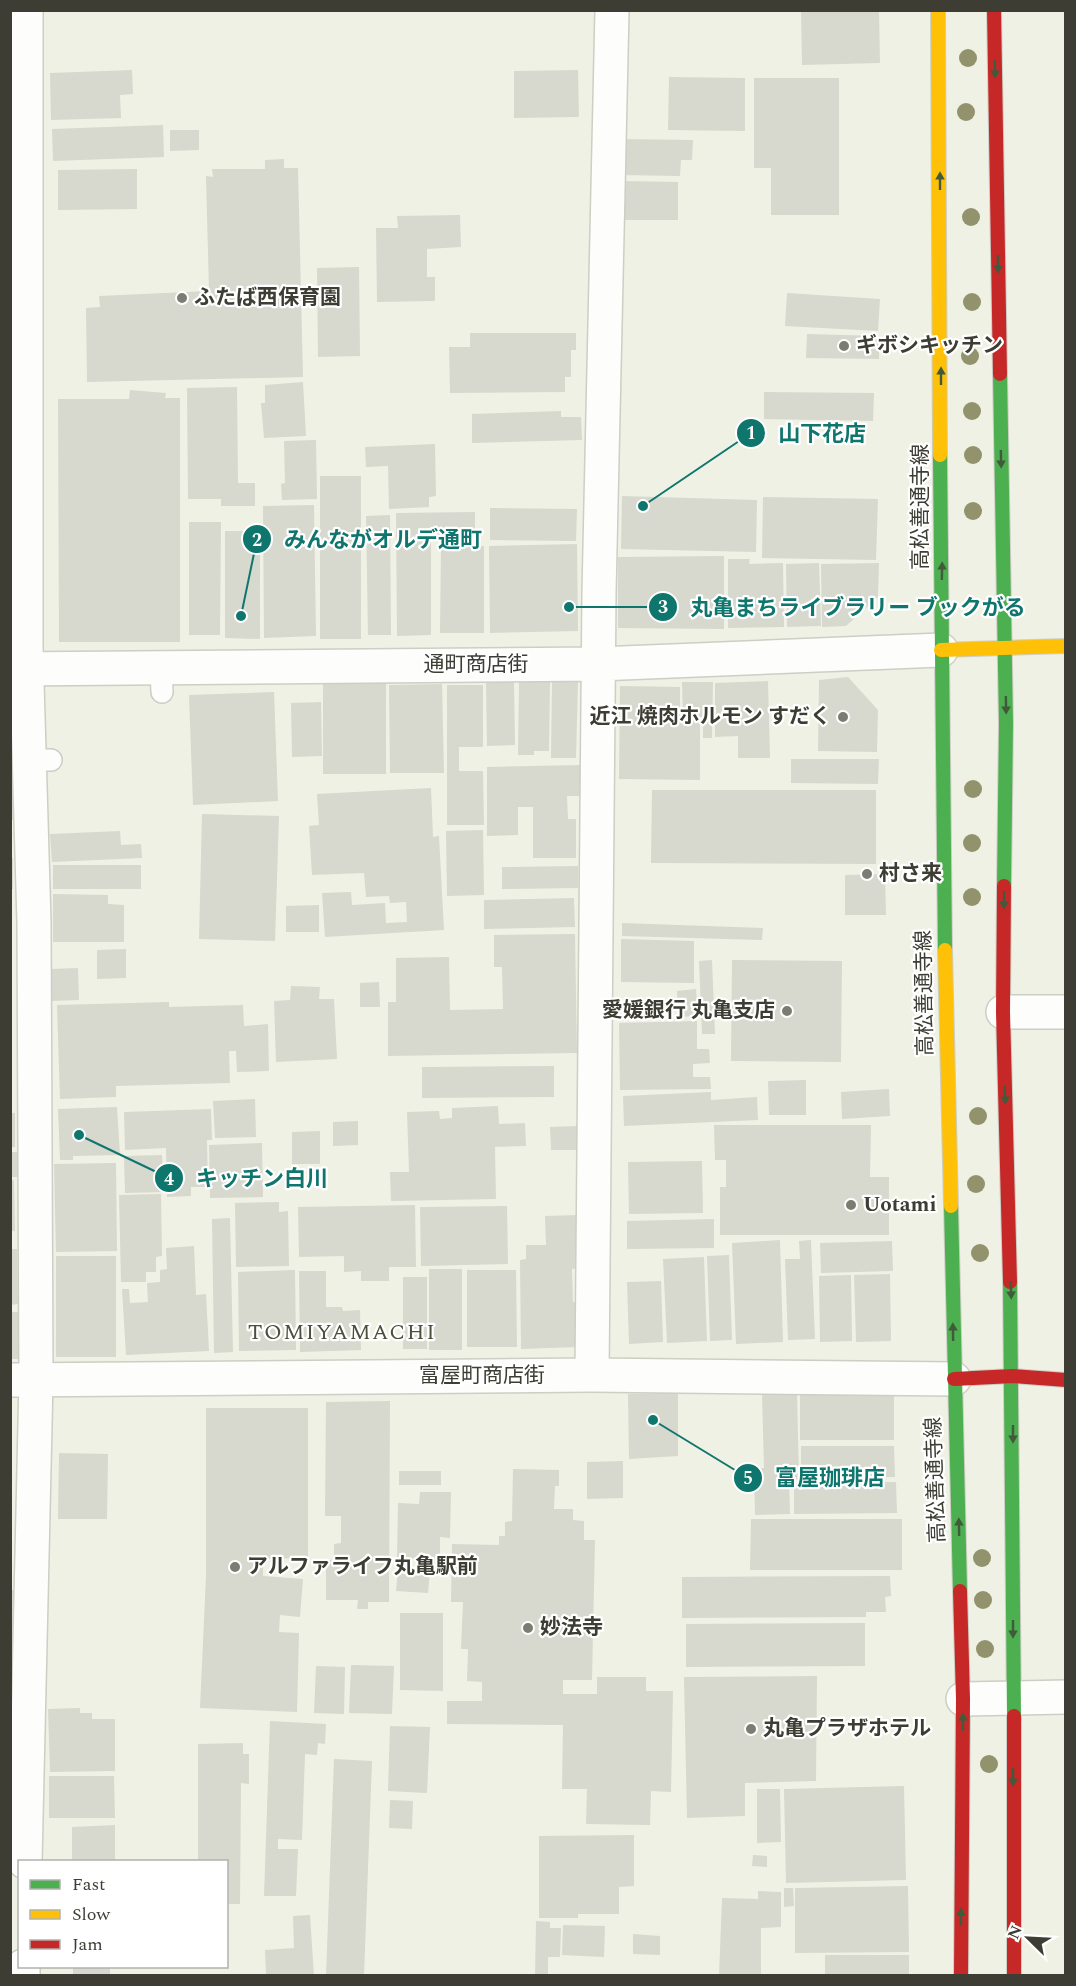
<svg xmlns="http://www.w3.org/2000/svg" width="1076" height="1986" font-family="Spectral,'Noto Sans JP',serif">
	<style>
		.building { fill: #d7d8ce }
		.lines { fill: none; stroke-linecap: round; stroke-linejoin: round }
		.lane-casing { stroke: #cdcec5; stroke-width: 24 }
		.street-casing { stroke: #cdcec5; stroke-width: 36 }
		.fast-casing { stroke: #cdcec5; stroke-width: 16 }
		.slow-casing { stroke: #cdcec5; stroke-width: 16 }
		.jam-casing { stroke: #cdcec5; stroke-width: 16 }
		.lane { stroke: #fdfdfb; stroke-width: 21 }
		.street { stroke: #fdfdfb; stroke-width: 33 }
		.fast { stroke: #4caf50; stroke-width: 14 }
		.slow { stroke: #ffc107; stroke-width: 14 }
		.jam { stroke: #c62828; stroke-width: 14 }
		.tree { fill: #92926d }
		.oneway { fill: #415a3b }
		.poi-dot { fill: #7c7c72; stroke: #fff; stroke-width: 2 }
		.labels { text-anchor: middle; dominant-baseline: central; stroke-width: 4.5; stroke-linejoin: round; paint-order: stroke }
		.poi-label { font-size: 21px; font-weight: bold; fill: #3d3d34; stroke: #fff; text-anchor: start }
		.street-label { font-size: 21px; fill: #3d3d34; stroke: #fff }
		.neighbourhood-label { font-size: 22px; letter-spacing: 1.5px; fill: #4e4e3c; stroke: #fff }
		.leader { fill: none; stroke: #0f766e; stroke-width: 2 }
		.callout-dot { fill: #0f766e; stroke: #fff; stroke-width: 2 }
		.mark-label { font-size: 18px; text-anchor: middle; font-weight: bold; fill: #fff }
		.callout-label { font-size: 22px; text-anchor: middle; font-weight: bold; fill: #0f766e; stroke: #fff; stroke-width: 4.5; stroke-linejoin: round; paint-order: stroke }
	</style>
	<rect width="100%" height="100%" fill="#f0f1e5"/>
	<!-- building -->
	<path class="building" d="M801,10H879L880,63L802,65Z
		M132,70L133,94L120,95L121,118L51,120L50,73Z
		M578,70L579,117L514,118V71Z
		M669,77L745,78V131L668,130Z
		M754,78H839V215H771V168H754Z
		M163,125L164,157L53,161L52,129Z
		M170,130H199V150L170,151Z
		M620,139L693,140L692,160H681L680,176L619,175Z
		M284,159V168H298L303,377L87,382L86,308L100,307L99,296L209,291L206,176L213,177L212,169H265V160Z
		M137,169V209L58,210V170Z
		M620,181L678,182V220H620Z
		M460,215L461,247L427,249V277H435V301L377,302L376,228H398L397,216Z
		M359,267L360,356L318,357L317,268Z
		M787,293L880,299L878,331L785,326Z
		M470,333H576V350H571V377H565V392L450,393L449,347H470Z
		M807,334L879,336V359L806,358Z
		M303,382L306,436L264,438L261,403H265V385Z
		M237,387L238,483H255V506H221V499H188L187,388Z
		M130,390L166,393L165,398H180V642H59L58,399H129Z
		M764,392L874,393L873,421L764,419Z
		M561,411V417H581L582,440L472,443V414Z
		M316,440L317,499L282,500L281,484L285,483L284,441Z
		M435,444L436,496L429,497V507L389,509L388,466L366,467L365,447Z
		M320,476H361V639H320Z
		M622,496L757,500L756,552L621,549Z
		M763,497L878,499L876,560L762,558Z
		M314,505L316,636L264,638L263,506Z
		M490,508L577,509L576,541L490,540Z
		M475,512V537H465L466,540H431V635L397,636L396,513Z
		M390,515L391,635H368L366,516Z
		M189,522H221L220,635H189Z
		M225,531H260V639L225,638Z
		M577,544L578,631L490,633L489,546Z
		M441,546H484V633H440Z
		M724,556V629L618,628V557Z
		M728,559H750L749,564L783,563L784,627L728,628Z
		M819,563L821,626L787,627L786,564Z
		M879,563L878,597L846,626L822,627L821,564Z
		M848,677L878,710L877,752L818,751L819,680Z
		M552,680L578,681L576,758H551Z
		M768,681L770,758H738V736L715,737V683Z
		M486,682H514L515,745L487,746Z
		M519,682H550L549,751H534V755H518Z
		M682,682H713L712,738H703V717H683Z
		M323,683H386V774H323Z
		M442,684L444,773H390L389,685Z
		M447,685H483V747H459V771H483L484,825H447Z
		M620,686L680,687V720H700V780L619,779Z
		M274,692L278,801L193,805L189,695Z
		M321,702L322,756L292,757L291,703Z
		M10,714L15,718V774H10Z
		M791,759H879L878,784L791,783Z
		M580,765V796H567L568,819H576V858H533V807H518V835L487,836V767Z
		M10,779H14L13,820H10Z
		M431,788L433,837L439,836L444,930L325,937L322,893L351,892L352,905L385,903L386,923L407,922L406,902L390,903L389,896L366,897L364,873L312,875L309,826L319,825L317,794Z
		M652,790H876V864L651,863Z
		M202,814L279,816L275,941L199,939Z
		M483,830L484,895L447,896L446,831Z
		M120,831L121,845L141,844L142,858L52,862L50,834Z
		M10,858H13V889H10Z
		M53,865H141V889H53Z
		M578,866V888L502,889V867Z
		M885,874L886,915H845V875Z
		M53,894L108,895V904L124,905V942H53Z
		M574,898L575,927L484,929V900Z
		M319,905V932H286V906Z
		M622,923L763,928L762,940L622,936Z
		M575,934L577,1053L388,1056V1002H396V958L449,957L450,1010L503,1009L502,967H494V935Z
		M621,939L694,941V983L621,982Z
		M126,949V978L97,979V950Z
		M712,960L715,1034H702L699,961Z
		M732,960L842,961L841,1062L731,1061Z
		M78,968L79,1000L51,1001V969Z
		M379,982L380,1007H360V983Z
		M291,986L320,987L319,999H334L337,1059L276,1062L274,1001L290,1000Z
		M696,989L698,1016L678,1017L677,991Z
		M169,1002V1007L243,1005L244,1026L268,1024L269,1071L237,1072L236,1051H229L230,1083L116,1086V1097L60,1099L57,1005Z
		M697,1021V1049H709L710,1063L693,1064V1077H710L711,1089L620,1090L619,1023Z
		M554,1066V1097L422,1098V1067Z
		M806,1080V1115H769L768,1081Z
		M889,1089L890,1116L842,1119L841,1092Z
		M711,1092V1100L757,1097L758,1120L624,1126L623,1096Z
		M255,1099L256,1137L215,1138L213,1101Z
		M498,1106L499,1124L525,1123L526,1146L495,1147L496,1199L391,1201L390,1172H409L407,1112L439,1111L440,1119L452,1118V1108Z
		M117,1107L120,1155L73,1156V1160H60L58,1109Z
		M211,1109L212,1140H207L208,1187H191V1196L167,1197L166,1148L125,1150L124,1112Z
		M10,1113H15V1147H10Z
		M358,1121V1145L333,1146V1122Z
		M714,1125H871L870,1177H889V1235H720V1187H726V1160H715Z
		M577,1126V1150H551L550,1127Z
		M320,1131V1164H292V1132Z
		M262,1143L263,1197L210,1198L209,1145Z
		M10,1152H17V1177H10Z
		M162,1155L164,1192L125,1193L124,1156Z
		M702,1161L703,1213L629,1214L628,1162Z
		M116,1163L117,1251L56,1252L54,1164Z
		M10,1180H14L15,1231H10Z
		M161,1194L162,1256L156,1257V1272H146V1282H121L119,1195Z
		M279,1202V1212L288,1211L289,1266L236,1267L235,1203Z
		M415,1205L416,1267H389V1281H361V1271L344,1272V1256L299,1257L298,1207Z
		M507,1206L508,1264L421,1266L420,1207Z
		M578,1215L579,1268L572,1269L573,1302H579V1347L521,1349L520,1260L526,1259V1245H546L545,1216Z
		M230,1218L233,1352L214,1353L212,1219Z
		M714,1219V1248L627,1249V1221Z
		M780,1240L783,1342L736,1344L732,1243Z
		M811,1240L815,1339L788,1340L785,1259H800L799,1241Z
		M892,1241L893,1271L821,1273L820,1243Z
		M194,1246L196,1295L206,1294L209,1351L126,1355L122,1289H129L130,1303L148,1302L147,1283L160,1282V1270L167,1269L166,1248Z
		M10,1249H17L18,1304L10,1305Z
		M729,1255L732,1340L710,1341L707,1256Z
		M56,1256H116V1357H56Z
		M704,1257L707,1341L667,1343L663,1259Z
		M429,1269H462V1350H429Z
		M295,1270L296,1350L239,1351L238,1272Z
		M467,1270H516L517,1347H467Z
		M299,1271H326V1307H342L343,1311L360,1310L361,1350L300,1352Z
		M890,1274L891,1341L856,1342L854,1275Z
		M851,1275L852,1341L820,1342L819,1276Z
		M403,1277H427V1349H403Z
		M661,1281L663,1342L629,1344L627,1282Z
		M10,1312H21L22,1359H10Z
		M800,1389L887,1390L894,1396V1440H800Z
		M797,1392L799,1480H789L790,1514L755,1515L754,1469L764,1468L762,1393Z
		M678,1393V1456L629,1459L628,1394Z
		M390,1401L389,1602H368V1609H357L358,1600H326V1560H334V1544L341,1543V1516H325L326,1402Z
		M206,1408H308V1558L263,1559V1576L303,1579L300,1617L280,1615L279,1632L299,1633L297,1712L200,1708L206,1576Z
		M801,1446H894L895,1477H801Z
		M59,1453L108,1454L107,1519H58Z
		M623,1461V1498L587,1499V1462Z
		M513,1469L559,1470V1486H555L554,1509H573V1520L584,1521V1540H595L592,1680H563V1694H597V1677H646V1691H673L671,1792L651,1791L650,1825L586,1824L587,1789H562L563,1725L447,1724V1701H482V1682L467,1681L468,1649H461L463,1602H451L452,1544L499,1545V1536H505V1522L512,1521Z
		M399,1471H441V1485H399Z
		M896,1482L897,1513L794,1514V1483Z
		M420,1492H451L450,1538L440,1537V1568H423L424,1559L397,1558L398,1503L419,1504Z
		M751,1519H902V1570H750Z
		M398,1569L430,1572L428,1593L396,1591Z
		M890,1576L891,1596L885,1597L886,1612H866V1617L682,1618V1577Z
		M10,1590H14L15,1638L10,1639Z
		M400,1613H443V1691L400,1690Z
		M865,1623V1666L686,1667V1624Z
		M351,1665L394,1666L392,1714L349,1713Z
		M316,1666L345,1667L344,1714L314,1713Z
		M817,1676L816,1781L745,1783V1816L687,1818L684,1677Z
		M80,1708V1713H92V1719H115V1771L50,1772L48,1709Z
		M270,1721L326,1724L325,1744L318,1743L317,1755L305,1754L302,1840L278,1839V1849H298L296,1896H264Z
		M390,1726L430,1727L427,1793L388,1791Z
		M243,1743V1754H249V1784L241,1783L240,1904H226V1862H198V1744Z
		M334,1759L372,1761L364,1976H326Z
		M49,1776H114L115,1818H49Z
		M904,1786L906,1880L786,1883L784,1789Z
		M757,1789H780L781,1842L757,1843Z
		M390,1800L413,1801L412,1829L389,1828Z
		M115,1825V1862H72V1827Z
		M634,1835V1886L619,1887V1914H578V1918H539V1836Z
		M753,1855L767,1856V1867L752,1866Z
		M908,1886L909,1952L795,1953V1888Z
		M784,1888H793L794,1906L784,1907Z
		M758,1891L781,1892V1927L761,1928V1976H719L722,1898L758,1899Z
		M310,1915L314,1976H266L265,1950L294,1948L293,1916Z
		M536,1921L550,1922V1928H561L560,1957H548V1976H535Z
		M563,1925L605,1926L604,1957L562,1955Z
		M633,1934L660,1936V1955L633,1954Z
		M825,1955H909V1976H825Z
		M73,1966H110V1976H73Z"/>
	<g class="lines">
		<!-- lane casing -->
		<g class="lane-casing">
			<path id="lane" d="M161,666L162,692
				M28,760H51"/>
		</g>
		<!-- street casing -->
		<g class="street-casing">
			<path id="street" d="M10,669L598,664L941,650
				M1003,1012H1066
				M592,1375L599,593L612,10
				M10,1380L592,1375L954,1379
				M963,1699L1066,1697
				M25,1862L36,1380L34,923L26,648V10
				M23,1976V1966"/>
		</g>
		<!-- fast casing -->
		<g class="fast-casing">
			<path id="fast" d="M1000,374L1006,724L1004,886
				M940,455L945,950
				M951,1206L960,1591
				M1010,1282L1014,1716"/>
		</g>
		<!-- slow casing -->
		<g class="slow-casing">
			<path id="slow" d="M938,10L940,455
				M941,650L1066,646
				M945,950L951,1206"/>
		</g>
		<!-- jam casing -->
		<g class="jam-casing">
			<path id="jam" d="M994,10L1000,374
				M1004,886L1003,1012L1010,1282
				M954,1379L1013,1376L1066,1380
				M960,1591L963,1699L961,1976
				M1014,1716V1976"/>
		</g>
		<!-- lane -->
		<use href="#lane" class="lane"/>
		<!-- street -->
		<use href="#street" class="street"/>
		<!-- fast -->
		<use href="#fast" class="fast"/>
		<!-- slow -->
		<use href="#slow" class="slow"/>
		<!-- jam -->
		<use href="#jam" class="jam"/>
	</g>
	<!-- trees -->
	<g class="tree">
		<circle cx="968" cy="58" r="9"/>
		<circle cx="966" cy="112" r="9"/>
		<circle cx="971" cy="217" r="9"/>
		<circle cx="972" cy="302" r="9"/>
		<circle cx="970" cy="356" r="9"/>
		<circle cx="972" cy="411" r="9"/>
		<circle cx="973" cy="455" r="9"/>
		<circle cx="973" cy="511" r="9"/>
		<circle cx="973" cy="789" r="9"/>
		<circle cx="972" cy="843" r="9"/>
		<circle cx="972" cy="897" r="9"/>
		<circle cx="978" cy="1116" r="9"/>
		<circle cx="976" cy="1184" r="9"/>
		<circle cx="980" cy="1253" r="9"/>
		<circle cx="982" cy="1558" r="9"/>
		<circle cx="983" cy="1600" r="9"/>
		<circle cx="985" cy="1649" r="9"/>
		<circle cx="989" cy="1764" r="9"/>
	</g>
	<!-- one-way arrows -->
	<defs><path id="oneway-solid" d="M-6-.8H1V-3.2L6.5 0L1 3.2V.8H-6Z" transform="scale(1.5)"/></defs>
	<g class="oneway">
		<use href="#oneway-solid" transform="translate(995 69) rotate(89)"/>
		<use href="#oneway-solid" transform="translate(940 181) rotate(-90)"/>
		<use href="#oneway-solid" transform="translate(998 264) rotate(89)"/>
		<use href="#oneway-solid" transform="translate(941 376) rotate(-90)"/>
		<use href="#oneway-solid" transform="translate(1001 459) rotate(89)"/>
		<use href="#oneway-solid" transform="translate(942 571) rotate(-89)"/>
		<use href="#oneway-solid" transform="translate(1006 705) rotate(89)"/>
		<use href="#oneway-solid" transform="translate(1004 900) rotate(91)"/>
		<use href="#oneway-solid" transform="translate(1005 1095) rotate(88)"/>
		<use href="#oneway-solid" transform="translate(1011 1290) rotate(88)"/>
		<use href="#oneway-solid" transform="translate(953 1332) rotate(-91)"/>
		<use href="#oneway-solid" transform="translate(1013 1434) rotate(90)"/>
		<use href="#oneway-solid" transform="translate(959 1527) rotate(-91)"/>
		<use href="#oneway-solid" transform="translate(1013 1629) rotate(90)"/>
		<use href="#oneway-solid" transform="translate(963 1722) rotate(-90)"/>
		<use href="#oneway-solid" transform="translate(1013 1777) rotate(90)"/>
		<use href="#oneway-solid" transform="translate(961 1917) rotate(-90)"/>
	</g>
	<!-- markers -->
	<g class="poi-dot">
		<circle cx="182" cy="298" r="6"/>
		<circle cx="844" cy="346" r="6"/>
		<circle cx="843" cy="717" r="6"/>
		<circle cx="867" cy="874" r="6"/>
		<circle cx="787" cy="1011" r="6"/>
		<circle cx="851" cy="1205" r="6"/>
		<circle cx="235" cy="1567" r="6"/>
		<circle cx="528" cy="1628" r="6"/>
		<circle cx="751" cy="1729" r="6"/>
	</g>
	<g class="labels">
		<!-- poi labels -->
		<g class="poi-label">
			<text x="194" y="298">ふたば西保育園</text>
			<text x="856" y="346">ギボシキッチン</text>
			<text x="831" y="717" text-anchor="end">近江 焼肉ホルモン すだく</text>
			<text x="879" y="874">村さ来</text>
			<text x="775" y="1011" text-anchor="end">愛媛銀行 丸亀支店</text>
			<text x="863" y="1205">Uotami</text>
			<text x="247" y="1567">アルファライフ丸亀駅前</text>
			<text x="540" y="1628">妙法寺</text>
			<text x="763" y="1729">丸亀プラザホテル</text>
		</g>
		<!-- street labels -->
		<g class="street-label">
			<text transform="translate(921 507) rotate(-90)">高松善通寺線</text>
			<text x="476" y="665">通町商店街</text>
			<text transform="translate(925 993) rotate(-91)">高松善通寺線</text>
			<text x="482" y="1376">富屋町商店街</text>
			<text transform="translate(936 1480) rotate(-92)">高松善通寺線</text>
		</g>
		<!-- neighbourhood labels -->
		<g class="neighbourhood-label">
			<text x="342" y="1332">TOMIYAMACHI</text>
		</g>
	</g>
	<!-- callouts -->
	<path class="leader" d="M643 506L751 433M241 616L257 539M569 607L663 607M79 1135L169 1178M653 1420L748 1478"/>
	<g class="callout-dot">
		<circle cx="643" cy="506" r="6"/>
		<circle cx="241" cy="616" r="6"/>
		<circle cx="569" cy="607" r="6"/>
		<circle cx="79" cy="1135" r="6"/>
		<circle cx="653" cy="1420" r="6"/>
		<circle cx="751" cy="433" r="15"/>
		<circle cx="257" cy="539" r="15"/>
		<circle cx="663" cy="607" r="15"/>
		<circle cx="169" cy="1178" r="15"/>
		<circle cx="748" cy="1478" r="15"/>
	</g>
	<g class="mark-label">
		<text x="751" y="439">1</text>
		<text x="257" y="546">2</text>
		<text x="663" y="613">3</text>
		<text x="169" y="1185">4</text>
		<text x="748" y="1484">5</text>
	</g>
	<g class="callout-label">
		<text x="822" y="441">山下花店</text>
		<text x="383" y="547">みんながオルデ通町</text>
		<text x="858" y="615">丸亀まちライブラリー ブックがる</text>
		<text x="262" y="1186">キッチン白川</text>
		<text x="830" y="1485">富屋珈琲店</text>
	</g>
	<!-- border -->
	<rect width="1076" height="1986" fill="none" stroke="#3d3d34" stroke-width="24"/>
	<!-- legend -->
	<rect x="18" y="1860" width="210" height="108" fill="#ffffff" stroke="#b1b1ae" stroke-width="1.5"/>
	<rect x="30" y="1880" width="30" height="9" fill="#4caf50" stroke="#b1b1ae" stroke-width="1.5"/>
	<text x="72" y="1890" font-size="18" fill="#3d3d34">Fast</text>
	<rect x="30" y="1910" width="30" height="9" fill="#ffc107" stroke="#b1b1ae" stroke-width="1.5"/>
	<text x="72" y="1920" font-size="18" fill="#3d3d34">Slow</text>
	<rect x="30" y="1940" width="30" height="9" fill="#c62828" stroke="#b1b1ae" stroke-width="1.5"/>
	<text x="72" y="1950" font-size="18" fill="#3d3d34">Jam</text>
	<!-- north arrow -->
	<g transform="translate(1028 1938) rotate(294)" stroke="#ffffff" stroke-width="4.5" paint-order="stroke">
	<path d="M0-4.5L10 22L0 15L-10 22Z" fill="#3d3d34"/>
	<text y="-9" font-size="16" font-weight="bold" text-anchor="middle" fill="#3d3d34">N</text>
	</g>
</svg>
